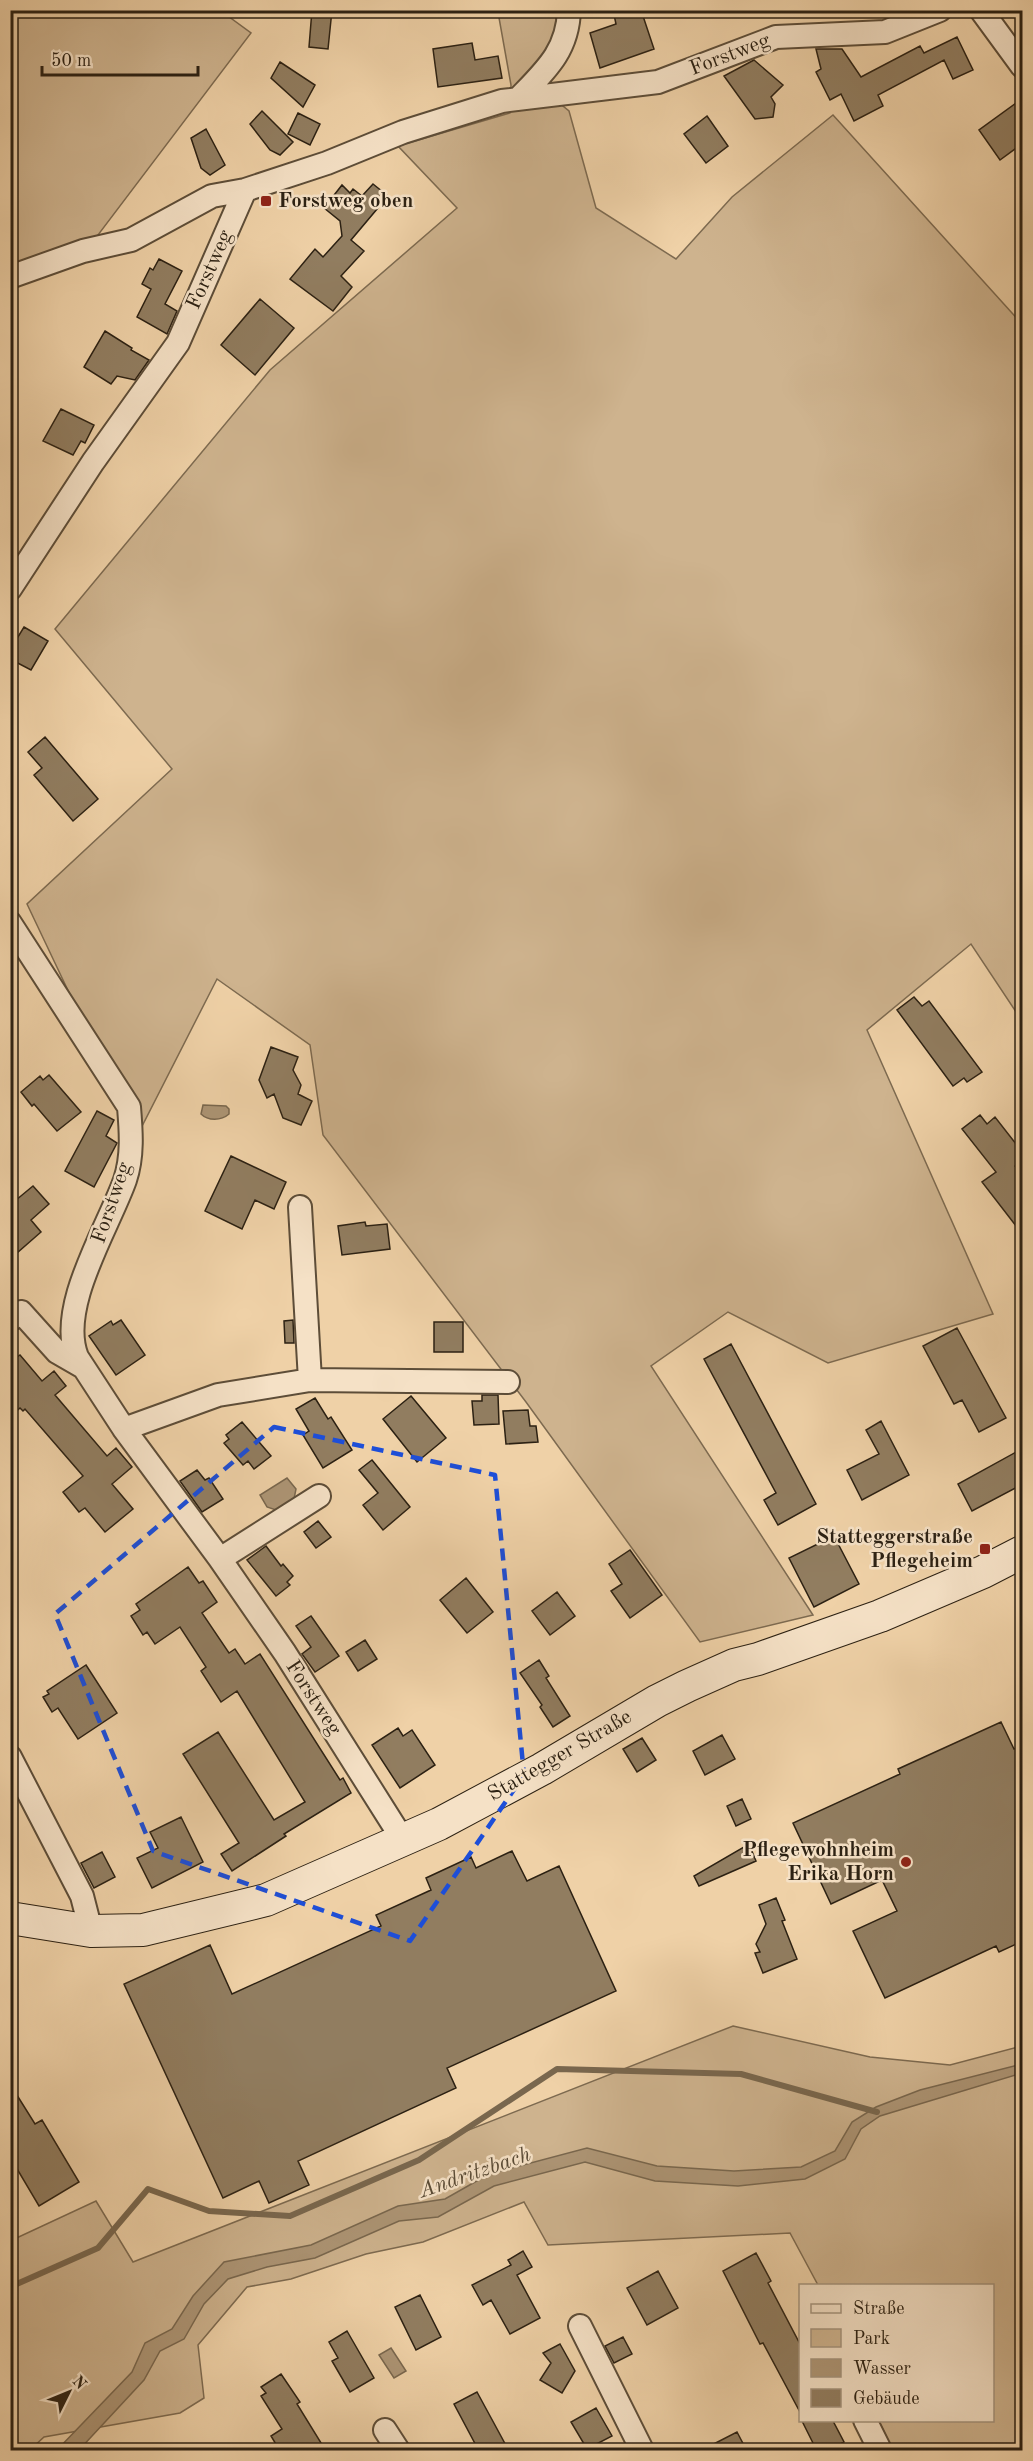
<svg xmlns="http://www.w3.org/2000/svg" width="1033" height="2461" font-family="'Old Standard TT',serif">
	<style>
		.green { fill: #ceb38e; stroke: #7d6a50; stroke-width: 1.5 }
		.water { fill: #ad9575; stroke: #79674e; stroke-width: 1.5 }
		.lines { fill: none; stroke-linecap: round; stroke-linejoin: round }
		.stream { stroke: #79674e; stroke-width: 6 }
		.building { fill: #917d60; stroke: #2c2113; stroke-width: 1.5 }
		.minor-casing { stroke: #5d4d38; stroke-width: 26 }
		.secondary-casing { stroke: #2c2113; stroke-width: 34 }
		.minor { stroke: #f5e1c6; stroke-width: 22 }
		.secondary { stroke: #f5e1c6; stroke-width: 32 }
		.marked { fill: none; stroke: #1d4ed8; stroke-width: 4.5; stroke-dasharray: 12 8; stroke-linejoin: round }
		.poi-dot { fill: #8f2418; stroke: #f5e1c6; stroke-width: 2 }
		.labels { text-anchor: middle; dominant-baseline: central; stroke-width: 5; stroke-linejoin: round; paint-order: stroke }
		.street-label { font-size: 21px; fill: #2c2113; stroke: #f5e1c6 }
		.poi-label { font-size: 21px; font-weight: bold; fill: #2c2113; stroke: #f5e1c6; text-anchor: end }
		.water-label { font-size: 22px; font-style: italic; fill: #594a35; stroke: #f5e1c6 }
	</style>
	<rect width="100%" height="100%" fill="#efd1a7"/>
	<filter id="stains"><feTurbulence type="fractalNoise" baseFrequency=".00333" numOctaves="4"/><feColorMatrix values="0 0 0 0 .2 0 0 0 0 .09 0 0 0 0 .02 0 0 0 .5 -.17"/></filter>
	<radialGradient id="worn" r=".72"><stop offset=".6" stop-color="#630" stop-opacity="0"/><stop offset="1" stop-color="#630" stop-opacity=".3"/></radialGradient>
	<!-- green -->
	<path class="green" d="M11,11H221L251,33L95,239L11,271Z
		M490,11H555L558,30L542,89L569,111L596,208L676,259L732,197L833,115L1022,324V1021L971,944L867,1030L993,1314L828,1363L728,1312L651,1366L813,1615L700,1642L526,1402L323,1135L310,1045L217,979L137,1136L27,904L172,769L55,629L270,370L457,208L398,146L510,113L511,85L498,12Z
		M733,2026L870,2057L950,2065L1022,2046V2450H893L879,2421L992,2420V2286L818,2285L790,2233L548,2245L524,2202L423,2242L366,2254L291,2279L247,2287L198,2345L204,2398L180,2413L44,2437L30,2450H11L10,2241L96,2201L133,2262Z"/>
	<!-- water -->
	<path class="water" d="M203,1105L226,1106L229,1109V1114C221,1121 208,1121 201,1114Z
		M287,1478L296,1489L294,1499L276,1510L267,1507L260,1495Z
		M1022,2064V2073L880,2116L861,2129L845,2159L805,2179L738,2186L655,2181L585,2162L494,2186L438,2217L399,2221L315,2258L267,2267L228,2279L204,2304L184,2339L160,2351L144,2380L79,2450H57L132,2372L145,2343L172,2329L193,2296L224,2262L311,2245L398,2206L445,2199L489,2174L587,2148L657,2166L734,2171L801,2167L835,2151L852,2122L876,2107L920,2090Z
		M391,2348L406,2371L394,2378L379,2355Z"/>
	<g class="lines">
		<!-- stream -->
		<path class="stream" d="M10,2287L98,2248L148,2189L209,2211L290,2216L419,2160L557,2069L741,2074L877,2112"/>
	</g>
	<!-- building -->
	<path class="building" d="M312,10H332L328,49L309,47Z
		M613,10H641L654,49L600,68L590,33L616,24Z
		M957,37L973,70L953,79L944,60L878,95L883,106L854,121L841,94L830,100L816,72L821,69L816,49H842L861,77L920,46L924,53Z
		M472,43L475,60L498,56L502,78L438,87L433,49Z
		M754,60L783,85L771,97L775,104L773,117L755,119L724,76Z
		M280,62L315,85L303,107L271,78Z
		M1023,98V143L1000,160L979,130Z
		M262,111L293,142L280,155L270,150L250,124Z
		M298,113L320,124L310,145L288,134Z
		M707,116L728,146L706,163L684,134Z
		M206,129L225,165L210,175L201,168L191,138Z
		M373,184L388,196L351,240L364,251L341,276L352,287L333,311L290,279L315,249L323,257L342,236L340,221L324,208L342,185L350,193L353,189L362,196Z
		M159,259L182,271L165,304L177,311L167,334L137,317L151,289L142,284L150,268L153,270Z
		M260,299L294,328L255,375L221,345Z
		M105,331L132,348L131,350L149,360L135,380L117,376L111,384L84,367Z
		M61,409L94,425L85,443L81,441L73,455L43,441Z
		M24,627L48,641L31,670L10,659V650Z
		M45,737L98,799L73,821L34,775L42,768L28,752Z
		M914,997L922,1006L929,1001L982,1072L967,1082L964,1078L953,1086L897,1010Z
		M271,1047L298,1057L293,1070L301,1085L298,1094L312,1101L301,1125L283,1118L274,1094L267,1098L259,1080Z
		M49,1075L81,1112L57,1131L34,1104L32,1106L21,1092L40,1076L43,1080Z
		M97,1111L114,1120L106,1136L117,1143L94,1187L65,1171Z
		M980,1115L987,1124L995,1117L1023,1153V1160L1015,1166L1023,1175V1235L982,1182L996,1172L962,1129Z
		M231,1156L286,1182L274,1209L255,1200L242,1229L205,1211Z
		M33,1186L49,1204L31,1220L41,1232L10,1259V1205Z
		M365,1222L366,1226L387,1224L390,1249L342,1255L338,1226Z
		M121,1320L145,1355L116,1375L89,1336L111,1321L113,1325Z
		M293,1320L294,1343H285L284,1321Z
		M434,1322H463V1352H434Z
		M957,1328L1006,1418L979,1432L962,1400L954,1404L923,1346Z
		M731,1344L816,1504L778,1525L764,1500L776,1493L704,1359Z
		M20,1355L42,1381L54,1371L66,1386L55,1395L107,1456L116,1448L132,1467L112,1484L133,1509L105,1532L85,1508L79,1512L63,1492L83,1476L25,1409L23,1411L20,1408L10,1417V1362Z
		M482,1395H498L499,1424L474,1425L472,1401H482Z
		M411,1396L446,1438L417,1462L383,1419Z
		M315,1398L328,1419L331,1417L352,1450L323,1468L303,1435L309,1431L296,1409Z
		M528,1410L530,1426H536L538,1442L506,1444L503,1411Z
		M881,1421L909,1475L862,1500L847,1470L879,1454L866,1430Z
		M242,1422L271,1456L254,1469L248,1461L243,1465L224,1443L229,1439L226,1435Z
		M1018,1451L1023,1460V1484L972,1511L958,1484Z
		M372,1460L410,1507L383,1530L363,1505L378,1493L359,1470Z
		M197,1470L205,1480L209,1478L223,1499L202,1512L180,1481Z
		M318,1521L331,1537L316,1548L304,1532Z
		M834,1536L859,1584L814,1607L789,1558Z
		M266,1546L281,1566L283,1564L293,1576L287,1582L290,1585L276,1596L247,1560Z
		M630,1550L662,1595L630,1618L611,1591L622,1584L609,1564Z
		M188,1567L199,1583L203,1581L217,1602L202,1613L229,1653L235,1649L245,1664L260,1654L340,1780L343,1778L351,1793L284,1834L286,1836L232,1871L221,1854L239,1843L183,1754L218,1732L274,1820L305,1802L237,1691L221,1702L201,1671L206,1667L180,1627L155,1644L147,1632L143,1635L131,1616L140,1610L136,1604Z
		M466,1578L493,1612L467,1633L440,1600Z
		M557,1592L575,1616L550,1635L532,1611Z
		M311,1616L339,1656L315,1672L302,1654L311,1647L296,1626Z
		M365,1640L377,1659L358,1671L346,1652Z
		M539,1660L549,1676L546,1678L570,1716L553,1727L540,1707L542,1705L520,1673Z
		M86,1665L117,1713L78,1739L58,1708L52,1712L43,1697L49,1694L47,1691Z
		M1001,1722L1014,1749L1023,1745V1941L999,1952L996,1946L885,1998L853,1931L897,1911L882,1880L831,1904L793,1823L900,1774L898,1769Z
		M398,1728L403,1736L412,1730L435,1765L400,1788L372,1745Z
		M722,1735L735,1759L705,1775L693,1751Z
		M642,1738L656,1760L637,1772L623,1749Z
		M742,1799L751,1819L736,1826L727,1806Z
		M181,1817L203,1862L152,1888L137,1858L158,1848L150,1832Z
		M749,1844L756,1861L699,1886L694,1876Z
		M512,1851L527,1881L559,1866L616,1991L447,2068L456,2088L298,2161L309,2185L269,2203L259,2181L223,2198L124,1984L210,1945L232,1994L381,1926L376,1915L431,1890L426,1878L471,1857L476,1868Z
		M102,1852L115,1877L94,1888L81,1863Z
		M776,1898L785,1920L782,1921L797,1959L763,1973L755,1953L760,1952L756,1944L766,1924L759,1905Z
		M10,2084L35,2124L42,2120L79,2182L39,2206L10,2157Z
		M523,2251L532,2267L517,2275L540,2318L510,2334L491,2300L483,2305L472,2285L511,2265L508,2260Z
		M756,2253L771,2281L768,2283L801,2346V2414L763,2343L760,2344L723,2271Z
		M658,2271L678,2308L647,2325L627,2288Z
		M420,2295L441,2337L416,2350L395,2307Z
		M347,2331L374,2378L350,2392L332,2361L338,2358L329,2342Z
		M623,2337L632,2354L614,2363L605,2346Z
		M560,2344L575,2371L562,2393L540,2380L551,2363L543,2353Z
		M281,2374L300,2402L297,2404L326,2451H280L271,2436L282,2429L261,2396L266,2393L261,2387Z
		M477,2392L509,2451H479L454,2404Z
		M596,2408L612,2436L587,2449L571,2422Z
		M802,2421H833L844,2442L825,2451H817Z
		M737,2432L747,2451H700Z"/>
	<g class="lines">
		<!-- minor casing -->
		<g class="minor-casing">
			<path id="minor" d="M981,10L1022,66
				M518,99C545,71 568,51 569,10
				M10,277L83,251L131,240L212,196L245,190L327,163L403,132L502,101L658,82L776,37L885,32L940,10
				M10,589L93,462L178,343L245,190
				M10,923L129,1107C131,1131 133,1156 125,1180C108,1228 57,1307 77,1357L124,1429L220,1559L285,1653L403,1840
				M10,1320L21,1312L57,1352L83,1367
				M310,1380L508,1382
				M124,1429L218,1395L310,1380L300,1207
				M220,1559L319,1496
				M10,1757L82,1896L91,1931
				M580,2326L642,2450
				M865,2420L880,2450
				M385,2430L398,2450"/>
		</g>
		<!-- secondary casing -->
		<g class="secondary-casing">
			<path id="secondary" d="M10,1918L91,1931L143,1930L266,1900L439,1824L542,1769L657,1701L687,1686L734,1665L758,1659L880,1616L983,1572L1022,1552"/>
		</g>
		<!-- minor -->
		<use href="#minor" class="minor"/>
		<!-- secondary -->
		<use href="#secondary" class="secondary"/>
	</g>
	<!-- marked area -->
	<path class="marked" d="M274,1427L495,1475L524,1775L410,1941L153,1851L55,1614Z"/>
	<!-- markers -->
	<g class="poi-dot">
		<rect x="260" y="195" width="12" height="12" rx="3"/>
		<rect x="979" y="1543" width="12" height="12" rx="3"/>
		<circle cx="906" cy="1862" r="6"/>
	</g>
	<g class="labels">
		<!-- street labels -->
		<g class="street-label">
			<text transform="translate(730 55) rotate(-21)">Forstweg</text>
			<text transform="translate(210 270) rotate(-66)">Forstweg</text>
			<text transform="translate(112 1203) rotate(-71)">Forstweg</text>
			<text transform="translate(313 1698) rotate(57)">Forstweg</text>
			<text transform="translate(560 1756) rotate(-30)">Stattegger Straße</text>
		</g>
		<!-- poi labels -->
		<g class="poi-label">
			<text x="278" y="201" text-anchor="start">Forstweg oben</text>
			<text x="973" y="1537">Statteggerstraße<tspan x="973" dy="24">Pflegeheim</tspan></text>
			<text x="894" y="1850">Pflegewohnheim<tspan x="894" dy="24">Erika Horn</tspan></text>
		</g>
		<!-- water labels -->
		<g class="water-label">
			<text transform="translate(475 2173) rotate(-19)">Andritzbach</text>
		</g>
	</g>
	<!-- margin -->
	<rect width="1033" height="2461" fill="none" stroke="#efd1a7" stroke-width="36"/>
	<rect x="12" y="12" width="1009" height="2437" fill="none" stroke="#2c2113" stroke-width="3"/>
	<rect x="18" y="18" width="997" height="2425" fill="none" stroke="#2c2113" stroke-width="1.5"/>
	<!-- legend -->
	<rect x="799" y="2284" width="195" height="138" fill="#f5e1c6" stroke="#a5947e" stroke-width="1.5"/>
	<rect x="811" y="2304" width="30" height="9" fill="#f5e1c6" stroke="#a5947e" stroke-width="1.5"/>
	<text x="853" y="2314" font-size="18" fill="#2c2113">Straße</text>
	<rect x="811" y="2329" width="30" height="18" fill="#ceb38e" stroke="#a5947e" stroke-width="1.5"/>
	<text x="853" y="2344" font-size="18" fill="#2c2113">Park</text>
	<rect x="811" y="2359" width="30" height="18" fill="#ad9575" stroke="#a5947e" stroke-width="1.5"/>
	<text x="853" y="2374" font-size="18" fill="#2c2113">Wasser</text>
	<rect x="811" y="2389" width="30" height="18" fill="#917d60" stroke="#a5947e" stroke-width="1.5"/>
	<text x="853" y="2404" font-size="18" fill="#2c2113">Gebäude</text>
	<!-- north arrow -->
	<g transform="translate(69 2392) rotate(47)" stroke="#f5e1c6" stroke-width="4.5" paint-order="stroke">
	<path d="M0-4.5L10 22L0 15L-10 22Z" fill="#2c2113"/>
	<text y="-9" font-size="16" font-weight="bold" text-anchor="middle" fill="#2c2113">N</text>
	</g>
	<!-- scale -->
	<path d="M42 66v9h156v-9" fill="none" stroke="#2c2113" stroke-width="3"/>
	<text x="51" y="66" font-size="18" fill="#2c2113" stroke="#f5e1c6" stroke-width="4.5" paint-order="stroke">50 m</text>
	<rect width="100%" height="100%" filter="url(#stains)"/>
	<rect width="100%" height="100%" fill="url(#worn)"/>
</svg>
